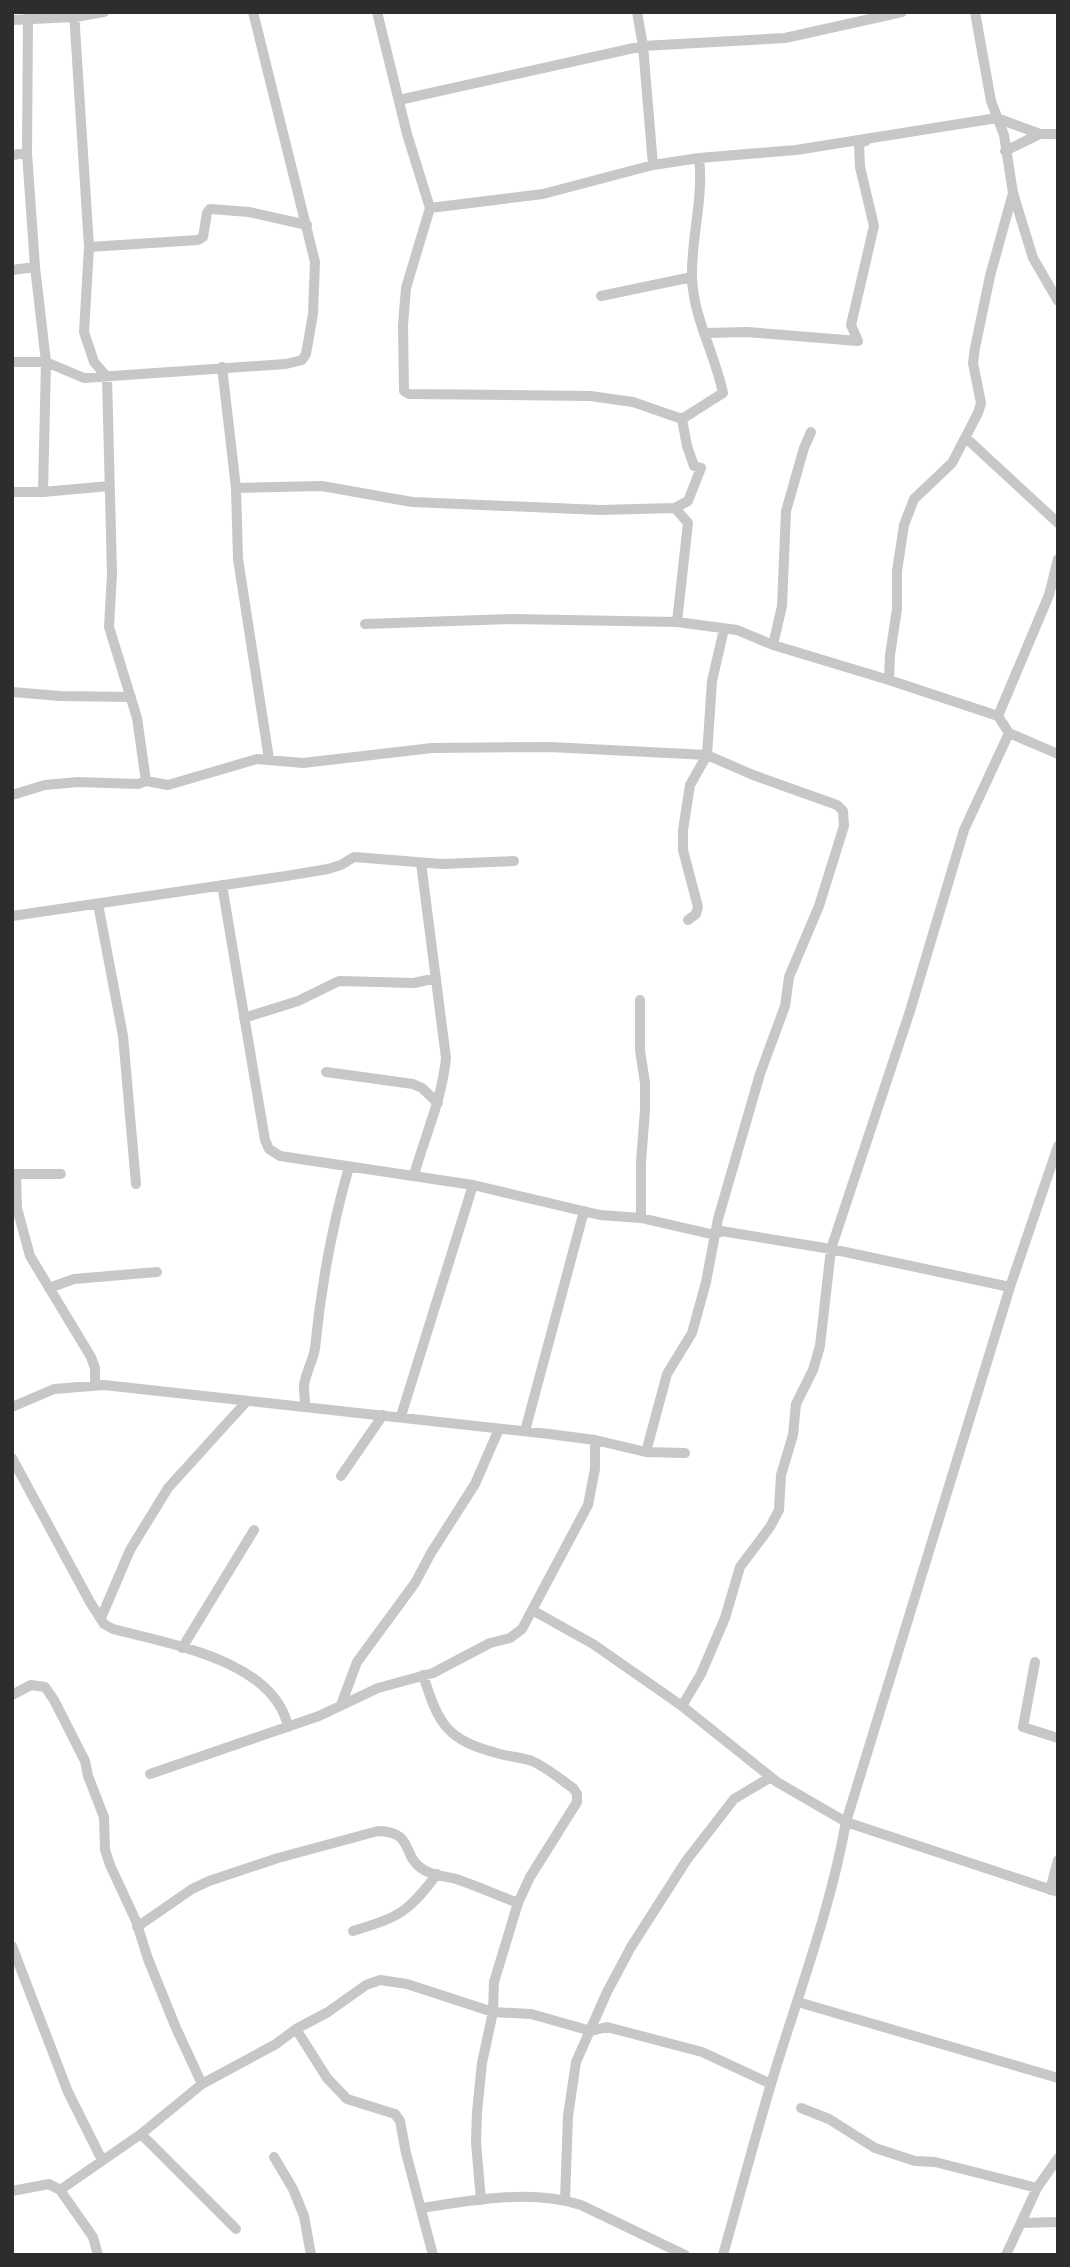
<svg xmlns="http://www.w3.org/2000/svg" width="1070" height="2267" font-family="Poppins,sans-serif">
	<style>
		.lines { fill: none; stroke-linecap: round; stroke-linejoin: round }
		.minor { stroke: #c7c7c7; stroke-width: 10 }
	</style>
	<rect width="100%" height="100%" fill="#fff"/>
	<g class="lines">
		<!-- minor -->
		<path class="minor" d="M74,12L89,247L84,332L94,362L107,377L112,574L109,627L137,718L146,781
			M377,12L407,134L430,208L406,288L403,325L404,391L409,394L590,396L633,402L682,419
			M637,12L643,46L653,165
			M28,18L27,153L35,267L46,362L43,492
			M12,20L75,17L104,12
			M399,100L643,46L785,38L902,12
			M1005,151L1040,134
			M12,155L27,153
			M1013,193L1033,258L1058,301
			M430,208L543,194L653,165L699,158L796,150L997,118L1040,134H1058
			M89,247L198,240L203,237L207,213L210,209L249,212L307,225
			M12,270L35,267
			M601,296L692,277
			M705,333L747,332L858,341L851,325L874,226L860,167L859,143L866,141
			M12,362H46L84,378L286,364L302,360L306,354L313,314L315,262L253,12
			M222,367L236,488L238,559L269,759
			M682,419L723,393C715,354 693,317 692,277C691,237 704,198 699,158
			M966,438L1058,523
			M236,488L322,486L412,502L600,510L675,508L688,501L701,468L694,466L687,446L682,419
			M12,492H43L109,486
			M675,508L688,523L677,622
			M365,624L513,619L677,622L737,630L773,645L889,680L998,716L1009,733L1058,754
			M773,645L782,606L786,511L804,448L811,432
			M889,680L890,655L897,609V571L904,525L914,499L952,463L978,413L981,403L973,363L975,348L990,276L1013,193L1004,135L991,101L975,12
			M12,692L60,696L131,697
			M998,716L1049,595L1058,559
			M12,795L45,785L78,782L138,784L146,781L168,785L257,759L303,763L432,748L550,747L707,755L753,775L837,805L843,811L844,826L819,906L789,977L785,1006L760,1074L718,1219L706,1282L692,1333L667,1374L646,1452
			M222,885L265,1140L269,1149L280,1156L473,1185L600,1215L641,1218L715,1235L721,1231L831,1249L1010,1287
			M98,904L123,1036L136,1184
			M12,916L286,876L328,869L341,865L354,857L442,864L514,861
			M688,920L696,914L698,907L683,850V830L690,785L707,755L712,681L724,629
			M640,1000V1050L645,1083V1110L641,1162V1218
			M244,1018L298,1001L339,981L414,983L436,978
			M326,1072L413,1084L422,1088L438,1103
			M12,1174H61
			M16,1174L17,1208L30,1256L91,1357L95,1368V1385
			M414,1175C425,1136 442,1099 446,1058L421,863
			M49,1288L74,1279L157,1272
			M12,1407L54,1389L104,1385L549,1434L595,1440L646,1452L685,1453
			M305,1407C305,1400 304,1392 304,1385C306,1372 313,1361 315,1348C321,1287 332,1226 349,1167
			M401,1416L473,1185
			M525,1431L584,1211
			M12,1458L90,1602L104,1624L113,1629C169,1644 274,1660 288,1727
			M341,1476L383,1415
			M532,1610L593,1644L682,1706
			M101,1618L130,1550L168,1488L247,1401
			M182,1648L254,1530
			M1035,1662L1023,1727L1058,1738
			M423,1675C439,1725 446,1740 500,1754C511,1757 521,1757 532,1761C546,1767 560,1779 573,1788L577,1794V1802L530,1877L518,1903L494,1982L493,2012L482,2063L477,2112L476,2143L481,2200
			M12,1695L31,1685L45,1687L54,1700L85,1761L88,1776L104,1817L105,1850L110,1865L136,1921L148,1959L176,2028L202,2084
			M341,1705L357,1662L415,1583L431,1553L475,1484L499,1429
			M150,1774L319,1716L378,1688L433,1673L490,1643L510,1638L522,1629L588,1505L595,1469V1440
			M847,1817L846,1822L1058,1892
			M846,1822L777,1782L682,1706L701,1674L725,1618L740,1567L770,1527L779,1510L781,1475L793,1435L796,1404L813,1370L820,1346L831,1249L910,1011L964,830L1009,733
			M1050,1890L1058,1860
			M137,1927L192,1889L209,1881L278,1858L378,1831C416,1832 400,1856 424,1870C433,1876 446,1876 456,1879C477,1886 497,1895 518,1903
			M353,1931C399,1917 408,1913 437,1874
			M12,1946L68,2092L102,2160
			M798,2002L1058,2078
			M296,2029L327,2078L347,2099L395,2114L400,2121L406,2153L433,2255
			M801,2108L829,2119L875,2148L915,2161L935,2162L1037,2188
			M141,2134L236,2229
			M274,2157L293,2189L304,2216L311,2255
			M60,2190L93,2237L98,2255
			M12,2191L49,2184L60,2190L141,2134L202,2084L276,2044L296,2029L328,2012L366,1985L380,1980L407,1984L493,2012L531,2014L591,2031L607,2027L702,2052L771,2084
			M565,2200L568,2116L576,2062L607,1992L631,1947L686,1861L734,1799L771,1777
			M422,2208C472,2200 531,2189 581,2205L685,2255
			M1021,2223L1058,2222
			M723,2255C739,2198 754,2141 771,2084C797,1997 830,1912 846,1822L1010,1287L1058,1146
			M1006,2255L1037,2188L1058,2158"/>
	</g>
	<!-- border -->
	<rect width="1070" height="2267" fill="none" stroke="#2d2d2d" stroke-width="28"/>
</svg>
